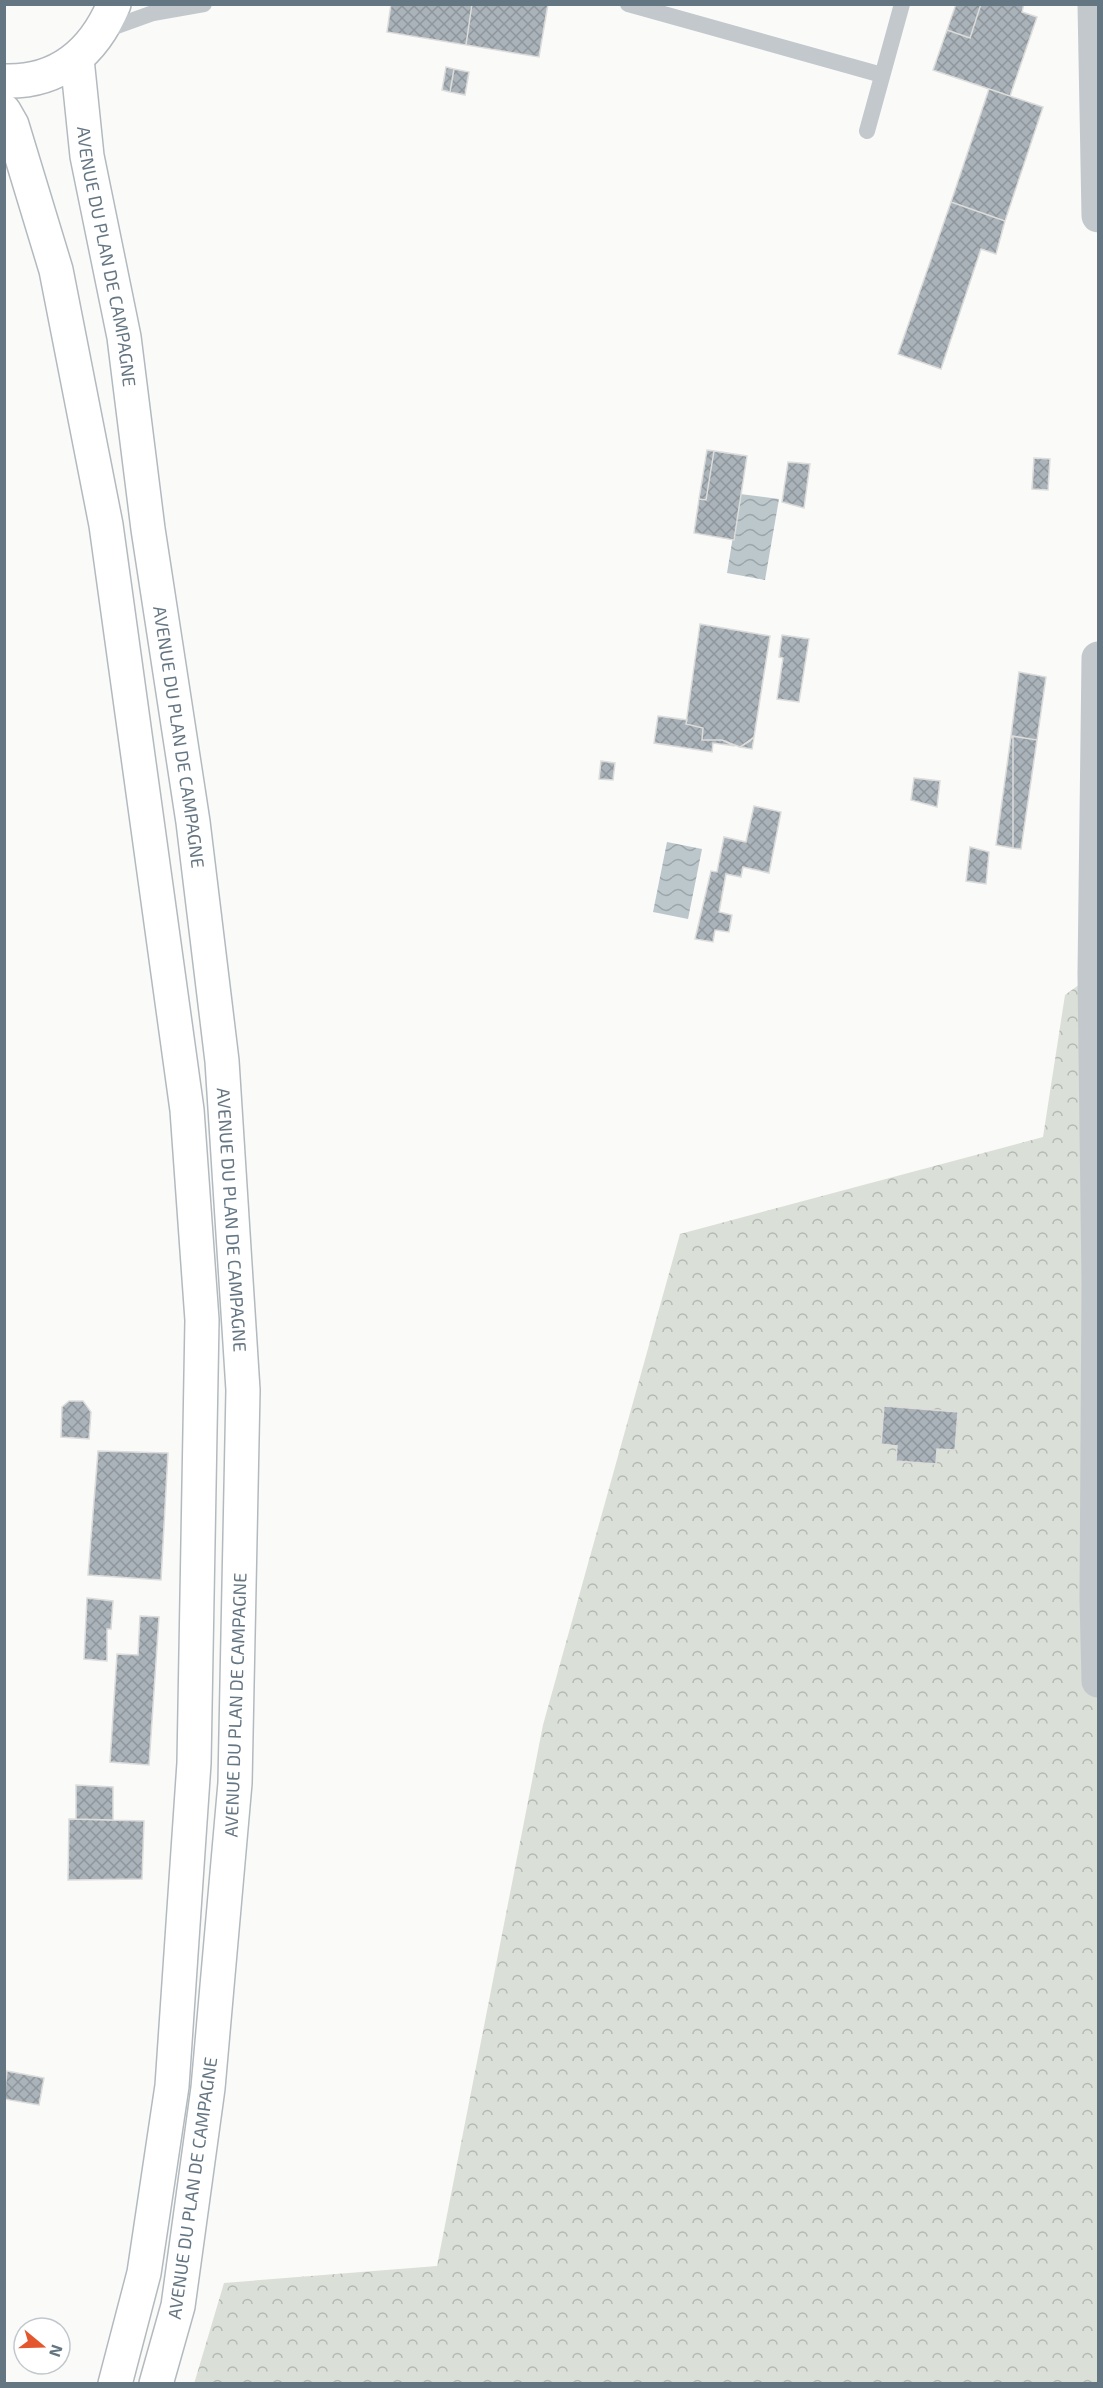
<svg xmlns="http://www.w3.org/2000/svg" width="1103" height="2388" font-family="'Exo 2',sans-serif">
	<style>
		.forest { fill: url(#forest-crowns) }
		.water { fill: url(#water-waves) }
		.building { fill: url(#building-cross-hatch); stroke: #dcdcda; stroke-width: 1.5 }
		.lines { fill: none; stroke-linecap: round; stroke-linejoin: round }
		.secondary-casing { stroke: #b3babf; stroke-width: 36 }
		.service { stroke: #c3c8cc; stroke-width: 16 }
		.minor { stroke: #c3c8cc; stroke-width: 33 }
		.secondary { stroke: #fff; stroke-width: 33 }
		.labels { text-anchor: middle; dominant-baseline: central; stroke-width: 6; stroke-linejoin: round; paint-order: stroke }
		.street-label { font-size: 18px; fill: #657683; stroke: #fff }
	</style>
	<defs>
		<pattern id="forest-crowns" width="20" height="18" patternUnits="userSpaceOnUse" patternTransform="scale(1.5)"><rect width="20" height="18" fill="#dadfd7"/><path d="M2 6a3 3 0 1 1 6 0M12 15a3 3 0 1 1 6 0" fill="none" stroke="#b4b9b4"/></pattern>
		<pattern id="water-waves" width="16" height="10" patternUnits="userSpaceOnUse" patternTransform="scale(1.5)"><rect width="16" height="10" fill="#bbc7cb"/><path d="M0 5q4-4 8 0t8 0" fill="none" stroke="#9ca6aa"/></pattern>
		<pattern id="building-cross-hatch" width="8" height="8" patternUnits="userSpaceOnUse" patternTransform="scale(1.5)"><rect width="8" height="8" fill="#aab3b9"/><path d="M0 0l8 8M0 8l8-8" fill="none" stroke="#8e969c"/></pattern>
	</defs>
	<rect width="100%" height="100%" fill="#fafaf8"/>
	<!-- forest -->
	<path class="forest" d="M1098,971V2383L194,2384L224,2283L437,2266L543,1725L680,1234L1043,1137L1065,995Z"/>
	<!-- water -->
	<path class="water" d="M740,494L779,499L765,580L727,573Z
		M667,842L702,849L688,919L653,912Z"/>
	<!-- building -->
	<path class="building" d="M391,4H472L466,45L387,32Z
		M472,4H548L539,57L466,45Z
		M956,4H981L970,38L947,30Z
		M981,4H1024L1022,12L1037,17L1010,96L933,70L947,30L970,38Z
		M446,67L454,69L450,92L442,90Z
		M454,69L469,72L465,95L450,92Z
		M989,89L1043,107L1005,221L951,202Z
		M951,202L1005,221L996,254L981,249L941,369L898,354Z
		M707,450L714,451L706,500L699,499Z
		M714,451L747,456L734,540L694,533L699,499L706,500Z
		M1034,458L1050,459L1048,490L1032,489Z
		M788,462L810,464L804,508L782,502Z
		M700,624L770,636L754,737L740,747L722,740H702L703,728L686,724Z
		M782,635L809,639L799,702L777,699L783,658L779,657Z
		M1019,672L1046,677L1037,740L1011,736Z
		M658,716L687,720L686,724L703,728L702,740H722L735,746L713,743L712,752L654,743Z
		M1011,736L1013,738V848L996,845Z
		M1013,736L1037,740L1021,849L1013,848Z
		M754,737L752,749L740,747L750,741Z
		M601,761L615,763L613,780L599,779Z
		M914,778L940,781L937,807L911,800Z
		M754,806L781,812L769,873L743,867L741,877L726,874L719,912L732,915L729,932L715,930L713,942L695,939L711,871L717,872L724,837L746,842Z
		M970,847L989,852L986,884L966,881Z
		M69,1401H83L91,1412L89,1439L61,1437L62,1407Z
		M884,1406L958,1412L955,1450L937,1449L936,1464L896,1461L897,1446L881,1444Z
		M98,1451L168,1453L161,1580L88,1575Z
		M87,1598L113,1601L111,1629H107V1661L84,1659Z
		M140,1616L159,1617L149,1765L110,1762L117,1654L138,1655Z
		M76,1785L113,1787V1820L76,1819Z
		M69,1819L144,1821L142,1879L68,1880Z
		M7,2071L44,2078L39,2105L4,2099Z"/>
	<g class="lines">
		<!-- secondary casing -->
		<g class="secondary-casing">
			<g id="secondary">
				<path id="s1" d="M77,59L87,156L124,337L148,529L193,822L222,1061L243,1390L235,1783L208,2088L178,2306L156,2384"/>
				<path d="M4,81C59,83 94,52 114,4"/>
				<path d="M4,111L12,125L56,270L106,525L187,1110L202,1320L194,1763L172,2086L144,2273L115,2384"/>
			</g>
		</g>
		<!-- service -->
		<path class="service" d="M628,4L882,75
			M103,31L153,13L204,4
			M867,131L902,4"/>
		<!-- minor -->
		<path class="minor" d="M1094,4L1098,216
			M1098,658L1094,974L1098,1284L1096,1599L1098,1681"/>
		<!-- secondary -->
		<use href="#secondary" class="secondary"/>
	</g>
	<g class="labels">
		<!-- street labels -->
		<g class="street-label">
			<text stroke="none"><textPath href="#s1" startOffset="200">AVENUE DU PLAN DE CAMPAGNE</textPath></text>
			<text stroke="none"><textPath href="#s1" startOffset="686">AVENUE DU PLAN DE CAMPAGNE</textPath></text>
			<text stroke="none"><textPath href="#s1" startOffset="1172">AVENUE DU PLAN DE CAMPAGNE</textPath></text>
			<text transform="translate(235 1705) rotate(-88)">AVENUE DU PLAN DE CAMPAGNE</text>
			<text transform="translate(192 2188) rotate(-82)">AVENUE DU PLAN DE CAMPAGNE</text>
		</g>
	</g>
	<!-- border -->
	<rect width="1103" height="2388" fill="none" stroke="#657683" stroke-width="12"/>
	<!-- north arrow -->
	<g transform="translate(42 2346) rotate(109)"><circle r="28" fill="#ffffff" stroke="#c1c8cd" stroke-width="1.5"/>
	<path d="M0-4.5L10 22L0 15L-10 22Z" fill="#e4572e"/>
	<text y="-9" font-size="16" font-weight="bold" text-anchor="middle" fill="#657683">N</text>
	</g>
</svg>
